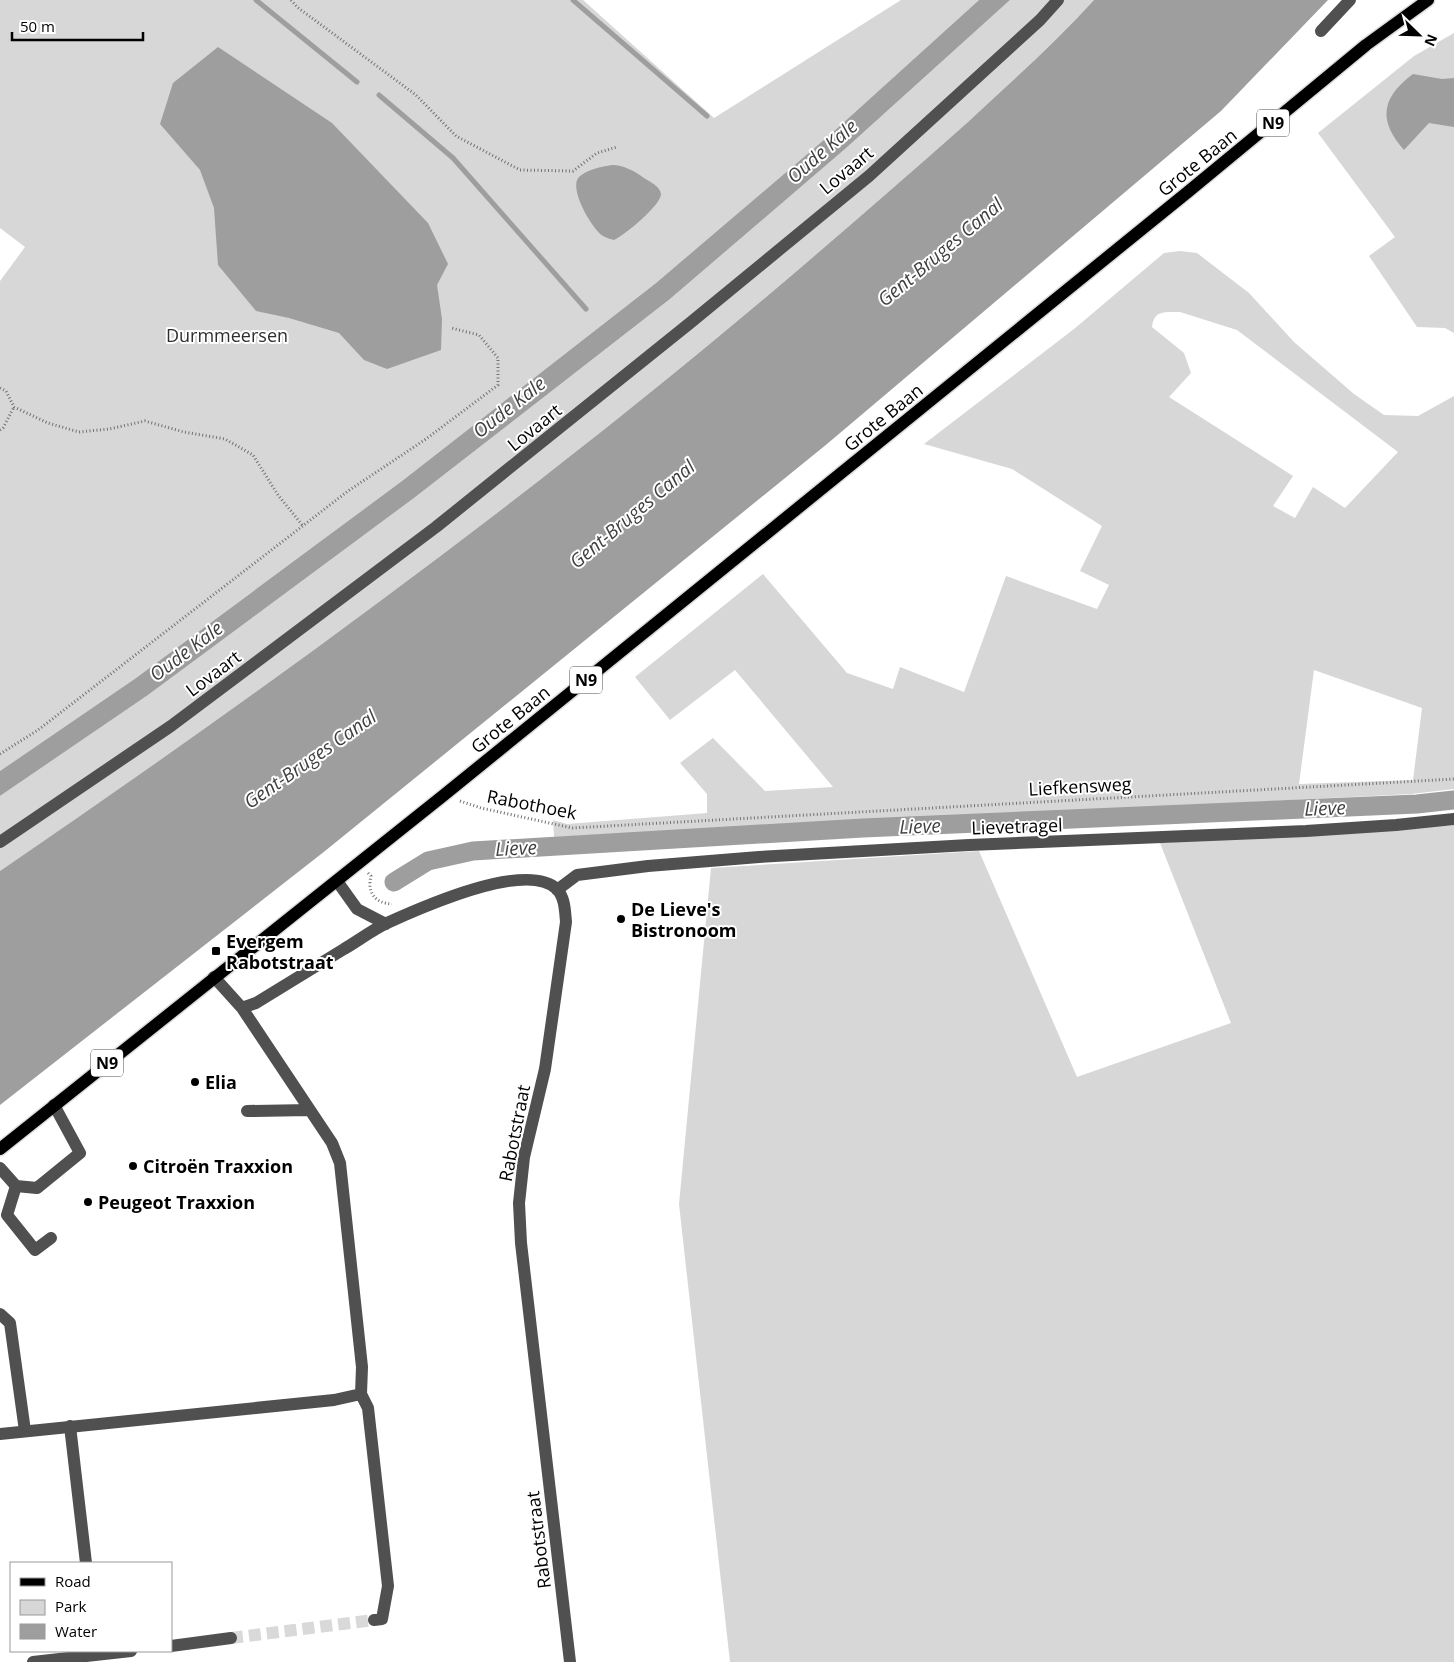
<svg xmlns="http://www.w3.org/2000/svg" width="1454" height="1662" font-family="'Open Sans',sans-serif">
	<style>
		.green { fill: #d7d7d7; fill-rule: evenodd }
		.water { fill: #9e9e9e }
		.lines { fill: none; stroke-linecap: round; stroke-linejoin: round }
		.stream { stroke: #9e9e9e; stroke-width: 5 }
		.canal { stroke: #9e9e9e; stroke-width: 19 }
		.minor-tunnel { stroke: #d9d9d9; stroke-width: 12; stroke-dasharray: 12 6; stroke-linecap: butt }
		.major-casing { stroke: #dbdbdb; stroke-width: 15 }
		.path { stroke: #727272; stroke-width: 3; stroke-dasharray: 1 2.5; stroke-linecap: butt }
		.minor { stroke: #505050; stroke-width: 12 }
		.major { stroke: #000; stroke-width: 12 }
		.poi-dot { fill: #000; stroke: #fff; stroke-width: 2 }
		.labels { text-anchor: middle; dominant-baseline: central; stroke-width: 4; stroke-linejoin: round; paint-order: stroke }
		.shield { fill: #fff; stroke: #4c4c4c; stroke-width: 1 }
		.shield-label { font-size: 16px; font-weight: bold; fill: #000 }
		.street-label { font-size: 18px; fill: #000; stroke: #fff }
		.park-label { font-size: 18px; fill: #2e2e2e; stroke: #fff }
		.poi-label { font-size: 18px; font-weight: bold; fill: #000; stroke: #fff; text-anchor: start }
		.water-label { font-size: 19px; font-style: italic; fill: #3f3f3f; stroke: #fff }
	</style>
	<rect width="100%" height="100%" fill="#fff"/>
	<!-- green -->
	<path class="green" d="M0,0H583L714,118L901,0H979L832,133L656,283L402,481L136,678L0,771V281L25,247L0,228Z
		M1010,0H1094C1055,43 1011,82 968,122C912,172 855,221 798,270C545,486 275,683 0,871V796L148,695L414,498L670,299L845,149Z
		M1454,33V333L1445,328L1417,327L1369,256L1395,237L1318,133L1414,56Z
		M1180,251L1197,253L1249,293L1294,342L1354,394L1384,415L1418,416L1454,396V789L1411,794L554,837L553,820L567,824L707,813V794L680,763L713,738L765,791L833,787L735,670L670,720L635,677L763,574L847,673L893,689L900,667L964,692L1006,576L1097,609L1109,585L1080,571L1102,526L1012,469L924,444L1074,329L1164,253ZM1180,312L1237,330L1398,452L1345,508L1313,487L1295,518L1273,506L1293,476L1169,397L1191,373L1184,353L1152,327C1154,310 1164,312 1180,312ZM1314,670L1422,708L1413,780L1299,784Z
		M1454,825V1662H730L679,1204L711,868L979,851L1077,1077L1231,1023L1160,843Z"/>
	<!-- water -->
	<path class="water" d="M979,0H1010L845,149L670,299L414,498L148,695L0,796V771L136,678L402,481L656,283L832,133Z
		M1094,0H1328L1221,111L827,444L325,851L0,1105V871C275,683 545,486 798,270C855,221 912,172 968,122C1011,82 1055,43 1094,0Z
		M218,47L332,123L428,223L448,264L437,285L442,319L441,350L387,369L364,360L339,333L289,318L256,311L218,265L214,208L200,170L160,124L173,83Z
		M1413,74L1442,79L1454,78V127L1429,123L1404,150C1377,120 1382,97 1413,74Z
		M612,165C623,165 635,171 644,178C650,182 660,186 661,194C661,205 625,235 614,240C611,239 606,238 603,236C592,229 568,188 579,177C588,169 601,167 612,165Z"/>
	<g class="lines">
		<!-- stream -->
		<path class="stream" d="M256,0L357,82
			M573,0L707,116
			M379,95L453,158L586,309"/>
		<!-- canal -->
		<path class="canal" d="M394,882L428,861L473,851L863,828L1417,804L1454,800"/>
		<!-- minor-tunnel -->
		<path class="minor-tunnel" d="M231,1638L374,1620"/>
		<!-- major casing -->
		<g class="major-casing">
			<path id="major" d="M0,1149L444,795L1189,191L1366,45L1428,0"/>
		</g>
		<!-- path -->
		<path class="path" d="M291,0L297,7L416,95L456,136L520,170L573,171L597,153L617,147
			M0,388L6,391L14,407L48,423L79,432L109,429L145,421L184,432L225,439L253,455L278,495L303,526
			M0,430L3,428L14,407
			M0,754L38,730L348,491L426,439L498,385V358L479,335L451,328
			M460,801L481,808L572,828L1454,779
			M368,873L371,876C367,893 375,903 392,904"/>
		<!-- minor -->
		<path class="minor" d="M1321,31L1350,0
			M0,842L171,726L436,527L690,323L869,176L1040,20L1058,0
			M337,881L357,909L386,924
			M557,890L577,875L648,866L759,857L969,845L1306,831L1396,825L1454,819
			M214,977L242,1008L256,1003C285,985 315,967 344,949C358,941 372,930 387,923C420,908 526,860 557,889C565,898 565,911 566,922L545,1069L524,1157L519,1203L521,1243L570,1662
			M242,1008L332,1143L340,1163L362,1367L361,1394L368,1408L388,1586L382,1619L374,1620
			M247,1111L310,1110
			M0,1168L16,1186L7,1215L35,1250L51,1238
			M16,1186L37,1188L80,1153L54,1105
			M0,1314L10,1323L25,1431
			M70,1426L86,1563
			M0,1434L334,1400L361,1394
			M171,1646L231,1638
			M33,1662L131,1651"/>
		<!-- major -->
		<use href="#major" class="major"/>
	</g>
	<!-- markers -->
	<g class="poi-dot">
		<circle cx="621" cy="919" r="5"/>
		<rect x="211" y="946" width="10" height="10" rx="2.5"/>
		<circle cx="195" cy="1082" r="5"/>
		<circle cx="133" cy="1166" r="5"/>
		<circle cx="88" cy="1202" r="5"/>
	</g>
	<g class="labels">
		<!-- shield labels -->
		<g class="shield">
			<rect x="1257" y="109.5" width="32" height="27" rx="4"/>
			<rect x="570" y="666.5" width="32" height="27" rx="4"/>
			<rect x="91" y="1049.5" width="32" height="27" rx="4"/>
		</g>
		<g class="shield-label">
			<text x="1273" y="123">N9</text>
			<text x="586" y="680">N9</text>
			<text x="107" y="1063">N9</text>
		</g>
		<!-- street labels -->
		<g class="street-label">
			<text transform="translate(1197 162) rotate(-39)">Grote Baan</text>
			<text transform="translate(846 170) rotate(-40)">Lovaart</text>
			<text transform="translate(883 417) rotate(-39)">Grote Baan</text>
			<text transform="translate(534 427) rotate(-39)">Lovaart</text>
			<text transform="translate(213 673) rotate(-37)">Lovaart</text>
			<text transform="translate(510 719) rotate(-39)">Grote Baan</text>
			<text transform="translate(1080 786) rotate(-3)">Liefkensweg</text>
			<text transform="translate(532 804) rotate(11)">Rabothoek</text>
			<text transform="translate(1017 826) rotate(-2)">Lievetragel</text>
			<text transform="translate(514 1133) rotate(-79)">Rabotstraat</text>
			<text transform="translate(538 1540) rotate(-97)">Rabotstraat</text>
		</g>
		<!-- park labels -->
		<g class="park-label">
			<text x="227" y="335">Durmmeersen</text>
		</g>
		<!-- poi labels -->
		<g class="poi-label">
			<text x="631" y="909">De Lieve's<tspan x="631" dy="21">Bistronoom</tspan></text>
			<text x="226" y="941">Evergem<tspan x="226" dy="21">Rabotstraat</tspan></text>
			<text x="205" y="1082">Elia</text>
			<text x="143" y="1166">Citroën Traxxion</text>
			<text x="98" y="1202">Peugeot Traxxion</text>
		</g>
		<!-- water labels -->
		<g class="water-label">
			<text transform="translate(822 151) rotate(-41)">Oude Kale</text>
			<text transform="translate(940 252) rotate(-40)">Gent-Bruges Canal</text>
			<text transform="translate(509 407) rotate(-38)">Oude Kale</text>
			<text transform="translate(632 514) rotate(-40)">Gent-Bruges Canal</text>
			<text transform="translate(186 651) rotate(-37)">Oude Kale</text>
			<text transform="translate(310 759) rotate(-35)">Gent-Bruges Canal</text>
			<text transform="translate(1325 808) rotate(-2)">Lieve</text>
			<text transform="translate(920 826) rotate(-2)">Lieve</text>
			<text transform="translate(516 848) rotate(-3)">Lieve</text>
		</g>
	</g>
	<!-- legend -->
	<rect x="10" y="1562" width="162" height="90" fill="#ffffff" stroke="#999999"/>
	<rect x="20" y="1578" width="25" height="8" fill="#000000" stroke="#999999"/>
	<text x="55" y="1587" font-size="15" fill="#000000">Road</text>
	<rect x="20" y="1600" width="25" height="15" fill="#d7d7d7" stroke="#999999"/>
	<text x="55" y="1612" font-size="15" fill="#000000">Park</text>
	<rect x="20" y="1624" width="25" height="15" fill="#9e9e9e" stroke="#999999"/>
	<text x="55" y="1637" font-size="15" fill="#000000">Water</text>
	<!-- north arrow -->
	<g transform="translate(1419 35) rotate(113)" stroke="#ffffff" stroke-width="4" paint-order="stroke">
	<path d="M0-4L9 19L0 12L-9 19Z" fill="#000000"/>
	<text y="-8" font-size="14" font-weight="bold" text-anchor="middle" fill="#000000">N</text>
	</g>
	<!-- scale -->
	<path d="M12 32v8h131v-8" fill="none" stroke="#000000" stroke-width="2.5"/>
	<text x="20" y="32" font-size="15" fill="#000000" stroke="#ffffff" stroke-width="4" paint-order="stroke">50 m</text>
</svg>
